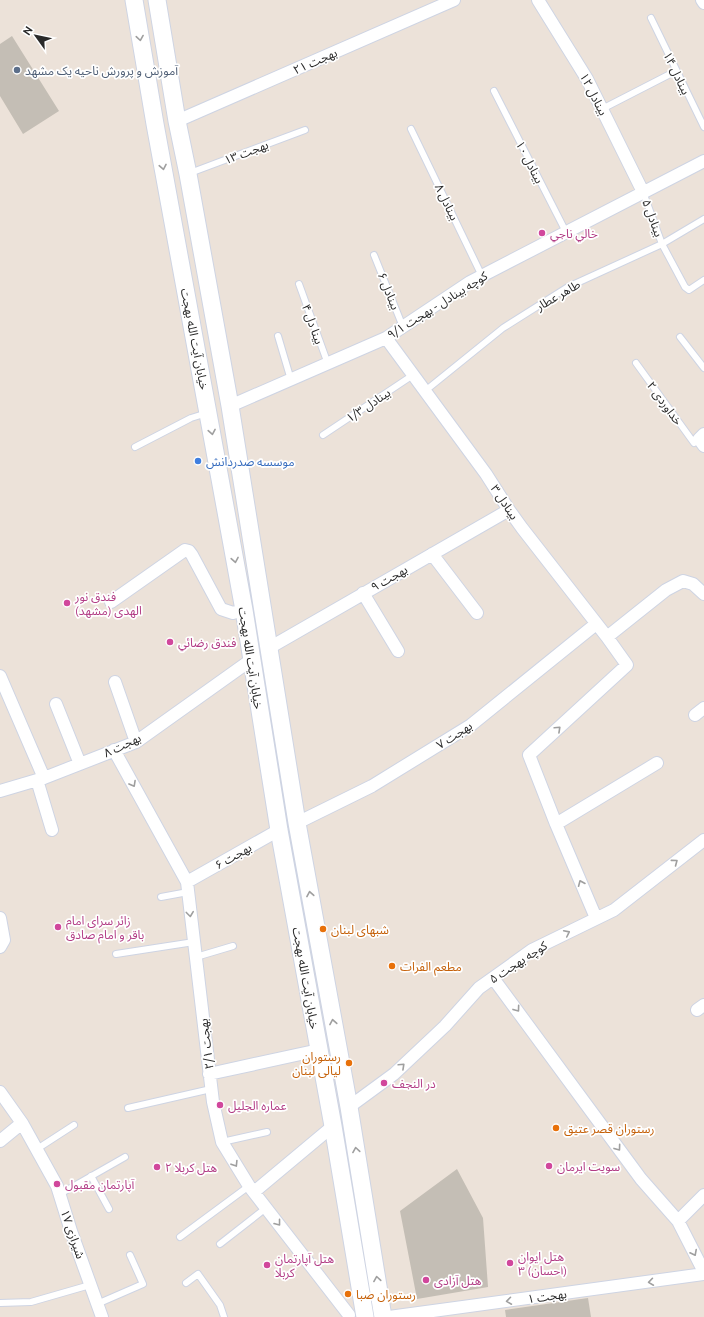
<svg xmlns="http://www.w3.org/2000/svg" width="704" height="1317" font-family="Ubuntu,'Noto Sans Arabic',sans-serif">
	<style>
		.building { fill: #c4beb5 }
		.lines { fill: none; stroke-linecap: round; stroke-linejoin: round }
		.service-casing { stroke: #ced4e3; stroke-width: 8 }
		.minor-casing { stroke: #ced4e3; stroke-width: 14 }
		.secondary-casing { stroke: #ced4e3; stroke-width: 19 }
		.service { stroke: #fff; stroke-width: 6 }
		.minor { stroke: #fff; stroke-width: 12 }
		.secondary { stroke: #fff; stroke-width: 17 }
		.oneway { stroke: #9f9f9f }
		.service-dot { fill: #5c6f8a; stroke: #fff; stroke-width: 1.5 }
		.hotel-dot { fill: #d1479c; stroke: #fff; stroke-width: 1.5 }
		.shop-dot { fill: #3f7fe0; stroke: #fff; stroke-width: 1.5 }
		.food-dot { fill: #e8710a; stroke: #fff; stroke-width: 1.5 }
		.labels { text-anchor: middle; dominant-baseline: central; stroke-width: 3.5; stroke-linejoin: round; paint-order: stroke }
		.street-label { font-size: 12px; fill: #292929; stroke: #fff }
		.service-label { font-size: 12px; fill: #4e5e75; stroke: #fff; text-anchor: start }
		.hotel-label { font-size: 12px; fill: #b23c85; stroke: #fff; text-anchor: start }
		.shop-label { font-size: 12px; fill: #366cbe; stroke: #fff; text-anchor: start }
		.food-label { font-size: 12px; fill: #c56008; stroke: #fff; text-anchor: start }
	</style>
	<rect width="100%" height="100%" fill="#ece2d9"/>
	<!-- building -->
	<path class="building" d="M12,36L59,111L23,134L0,96V44Z
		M457,1169L483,1218L488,1287L417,1299L400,1211Z
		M588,1298L591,1317H506L505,1310Z"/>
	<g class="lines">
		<!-- service casing -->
		<g class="service-casing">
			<path id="service" d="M651,18L704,127
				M494,91L566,232
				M602,109L676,71
				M411,129L482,276
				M190,173L305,130
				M643,192L662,244L685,287L689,290L704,280
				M374,255L403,327
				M299,284L328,364
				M278,336L291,380
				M680,337L704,368
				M636,363L694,443
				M425,391L503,328L568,287L662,244L704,219
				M323,435L413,375
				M135,447L191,418L207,413
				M161,897L188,892
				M116,954L194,942
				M196,957L233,946
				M128,1108L211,1089
				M222,1142L267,1132
				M37,1149L74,1125
				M91,1176L109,1209
				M60,1194L125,1157
				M180,1237L249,1186
				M220,1244L266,1208
				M186,1283L198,1274L220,1305L224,1317
				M0,1303L31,1302L90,1285
				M97,1304L143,1284L130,1255"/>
		</g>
		<!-- minor casing -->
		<g class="minor-casing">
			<path id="minor" d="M538,0L587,79L643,192
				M702,0L704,3
				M177,121L454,0
				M386,338L486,474L509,510L522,528L607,637L627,665L529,755L556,824L596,918
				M230,406L386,338L470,282L704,161
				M704,434L699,439L704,446
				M432,554L477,613
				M363,593L398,651
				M111,602L185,550L189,551L192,555L221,609L233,613L244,610
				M607,637L666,590L683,581L693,584L704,594
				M269,648L509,510
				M0,676L44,778
				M115,682L136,742
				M56,704L80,764
				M695,715L704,708
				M114,750L187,882L213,1102L222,1142L249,1186L349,1315
				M37,780L52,830
				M0,791L44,778L136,742L251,660
				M297,823L372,786L471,725L596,624
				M556,824L657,763
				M187,882L279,830
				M0,918L4,940L0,947
				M493,978L641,1179L678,1221L704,1272
				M697,1010L704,1005
				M209,1074L319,1050
				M0,1092L22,1123L57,1186L71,1231L102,1317
				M349,1107L394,1074L445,1026L479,988L532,950L614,910L704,840
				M0,1141L22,1123
				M254,1192L333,1126
				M678,1221L704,1195
				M389,1317L704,1274"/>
		</g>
		<!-- secondary casing -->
		<g class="secondary-casing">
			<path id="secondary" d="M134,0L155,124L244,610L279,830L333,1126L365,1317
				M157,0L177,121L188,174L230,406L297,823L349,1107L383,1317"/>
		</g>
		<!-- service -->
		<use href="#service" class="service"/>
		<!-- minor -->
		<use href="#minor" class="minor"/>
		<!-- secondary -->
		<use href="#secondary" class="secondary"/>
	</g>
	<!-- one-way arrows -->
	<defs><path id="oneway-chevron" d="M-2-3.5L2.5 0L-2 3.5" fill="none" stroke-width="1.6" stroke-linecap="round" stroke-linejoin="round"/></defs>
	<g class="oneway">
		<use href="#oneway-chevron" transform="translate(140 38) rotate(81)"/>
		<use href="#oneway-chevron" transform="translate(163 167) rotate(79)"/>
		<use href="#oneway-chevron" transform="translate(212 432) rotate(80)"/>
		<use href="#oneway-chevron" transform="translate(235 560) rotate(80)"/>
		<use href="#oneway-chevron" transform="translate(558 729) rotate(-43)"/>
		<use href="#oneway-chevron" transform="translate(133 784) rotate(61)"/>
		<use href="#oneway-chevron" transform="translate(675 862) rotate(-37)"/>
		<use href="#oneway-chevron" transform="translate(581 883) rotate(-113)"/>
		<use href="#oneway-chevron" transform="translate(310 894) rotate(-100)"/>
		<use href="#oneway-chevron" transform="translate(190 914) rotate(83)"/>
		<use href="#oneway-chevron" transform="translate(567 933) rotate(-26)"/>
		<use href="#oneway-chevron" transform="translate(517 1009) rotate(54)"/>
		<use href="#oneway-chevron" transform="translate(333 1022) rotate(-100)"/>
		<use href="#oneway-chevron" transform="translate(402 1066) rotate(-43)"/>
		<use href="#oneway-chevron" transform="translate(618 1148) rotate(54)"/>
		<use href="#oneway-chevron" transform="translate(356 1150) rotate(-99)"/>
		<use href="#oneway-chevron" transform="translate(235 1164) rotate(58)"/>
		<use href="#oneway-chevron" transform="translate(278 1223) rotate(52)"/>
		<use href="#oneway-chevron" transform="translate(694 1253) rotate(63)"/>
		<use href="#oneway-chevron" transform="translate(377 1279) rotate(-99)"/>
		<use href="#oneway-chevron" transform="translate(651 1282) rotate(172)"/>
		<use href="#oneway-chevron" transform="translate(509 1301) rotate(172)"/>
	</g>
	<!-- markers -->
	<circle class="service-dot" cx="17" cy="70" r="4"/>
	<g class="hotel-dot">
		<circle cx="542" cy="233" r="4"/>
		<circle cx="67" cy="603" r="4"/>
		<circle cx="170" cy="642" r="4"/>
		<circle cx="58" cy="927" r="4"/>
		<circle cx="384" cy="1083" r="4"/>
		<circle cx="220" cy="1105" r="4"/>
		<circle cx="549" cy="1166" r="4"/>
		<circle cx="157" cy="1167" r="4"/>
		<circle cx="57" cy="1184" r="4"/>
		<circle cx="510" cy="1263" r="4"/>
		<circle cx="267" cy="1265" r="4"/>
		<circle cx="426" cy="1280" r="4"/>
	</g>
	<circle class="shop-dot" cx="198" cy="461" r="4"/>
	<g class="food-dot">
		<circle cx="323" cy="929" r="4"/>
		<circle cx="392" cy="966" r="4"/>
		<circle cx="349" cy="1063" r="4"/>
		<circle cx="556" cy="1128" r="4"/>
		<circle cx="348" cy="1294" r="4"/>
	</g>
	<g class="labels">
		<!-- street labels -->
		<g class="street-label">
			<text transform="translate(315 61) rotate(-24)">بهجت ۲۱</text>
			<text transform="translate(677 73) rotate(64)">بینادل ۱۴</text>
			<text transform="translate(594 94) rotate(63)">بینادل ۱۲</text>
			<text transform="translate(246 152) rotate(-21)">بهجت ۱۳</text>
			<text transform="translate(530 162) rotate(63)">بینادل ۱۰</text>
			<text transform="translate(447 202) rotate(64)">بینادل ۸</text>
			<text transform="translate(653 218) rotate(70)">بینادل ۵</text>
			<text transform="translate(389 291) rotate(68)">بینادل ۶</text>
			<text transform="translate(558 295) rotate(-30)">طاهر عطار</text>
			<text transform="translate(437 305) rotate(-32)">کوچه بینادل - بهجت ۹/۱</text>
			<text transform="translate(313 324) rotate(70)">بینا دل ۴</text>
			<text transform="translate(195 339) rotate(79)">خیابان آیت الله بهجت</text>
			<text transform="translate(665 403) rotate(54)">خداوردی ۲</text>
			<text transform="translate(368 405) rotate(-34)">بینادل ۱/۳</text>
			<text transform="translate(505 502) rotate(56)">بینادل ۳</text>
			<text transform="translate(389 578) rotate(-30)">بهجت ۹</text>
			<text transform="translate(251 658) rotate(81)">خیابان آیت الله بهجت</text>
			<text transform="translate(454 735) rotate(-33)">بهجت ۷</text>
			<text transform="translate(122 745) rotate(-25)">بهجت ۸</text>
			<text transform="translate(233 856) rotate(-30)">بهجت ۶</text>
			<text transform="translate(518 962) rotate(-33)">کوچه بهجت ۵</text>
			<text transform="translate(306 978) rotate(80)">خیابان آیت الله بهجت</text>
			<text transform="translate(206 1044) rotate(-97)">بهجت ۲/۱</text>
			<text transform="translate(73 1234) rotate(71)">شیرازی ۱۷</text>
			<text transform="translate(547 1296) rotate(-8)">بهجت ۱</text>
		</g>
		<!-- service labels -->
		<g class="service-label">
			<text x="25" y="70">آموزش و پرورش ناحیه یک مشهد</text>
		</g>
		<!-- hotel labels -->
		<g class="hotel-label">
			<text x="550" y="233">خالي ناجي</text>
			<text x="75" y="596">فندق نور<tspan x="75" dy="14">الهدى (مشهد)</tspan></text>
			<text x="178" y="642">فندق رضائي</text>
			<text x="66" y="920">زائر سرای امام<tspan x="66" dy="14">باقر و امام صادق</tspan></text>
			<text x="392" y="1083">در النجف</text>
			<text x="228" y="1105">عماره الجلیل</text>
			<text x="557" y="1166">سویت ایرمان</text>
			<text x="165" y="1167">هتل کربلا ۲</text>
			<text x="65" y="1184">آپارتمان مقبول</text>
			<text x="518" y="1256">هتل ایوان<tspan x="518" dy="14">۳ (احسان)</tspan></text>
			<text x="275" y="1258">هتل آپارتمان<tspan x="275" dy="14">کربلا</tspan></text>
			<text x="434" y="1280">هتل آزادی</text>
		</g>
		<!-- shop labels -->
		<g class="shop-label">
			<text x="206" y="461">موسسه صدردانش</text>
		</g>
		<!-- food labels -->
		<g class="food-label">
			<text x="331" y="929">شبهای لبنان</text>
			<text x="400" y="966">مطعم الفرات</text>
			<text x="341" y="1056" text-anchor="end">رستوران<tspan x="341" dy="14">لیالی لبنان</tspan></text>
			<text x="564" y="1128">رستوران قصر عتیق</text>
			<text x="356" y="1294">رستوران صبا</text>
		</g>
	</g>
	<!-- north arrow -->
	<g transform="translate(36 36) rotate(303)" stroke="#ffffff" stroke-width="3" paint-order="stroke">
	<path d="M0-3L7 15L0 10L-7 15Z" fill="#292929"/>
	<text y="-6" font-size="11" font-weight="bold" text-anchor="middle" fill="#292929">N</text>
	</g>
</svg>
